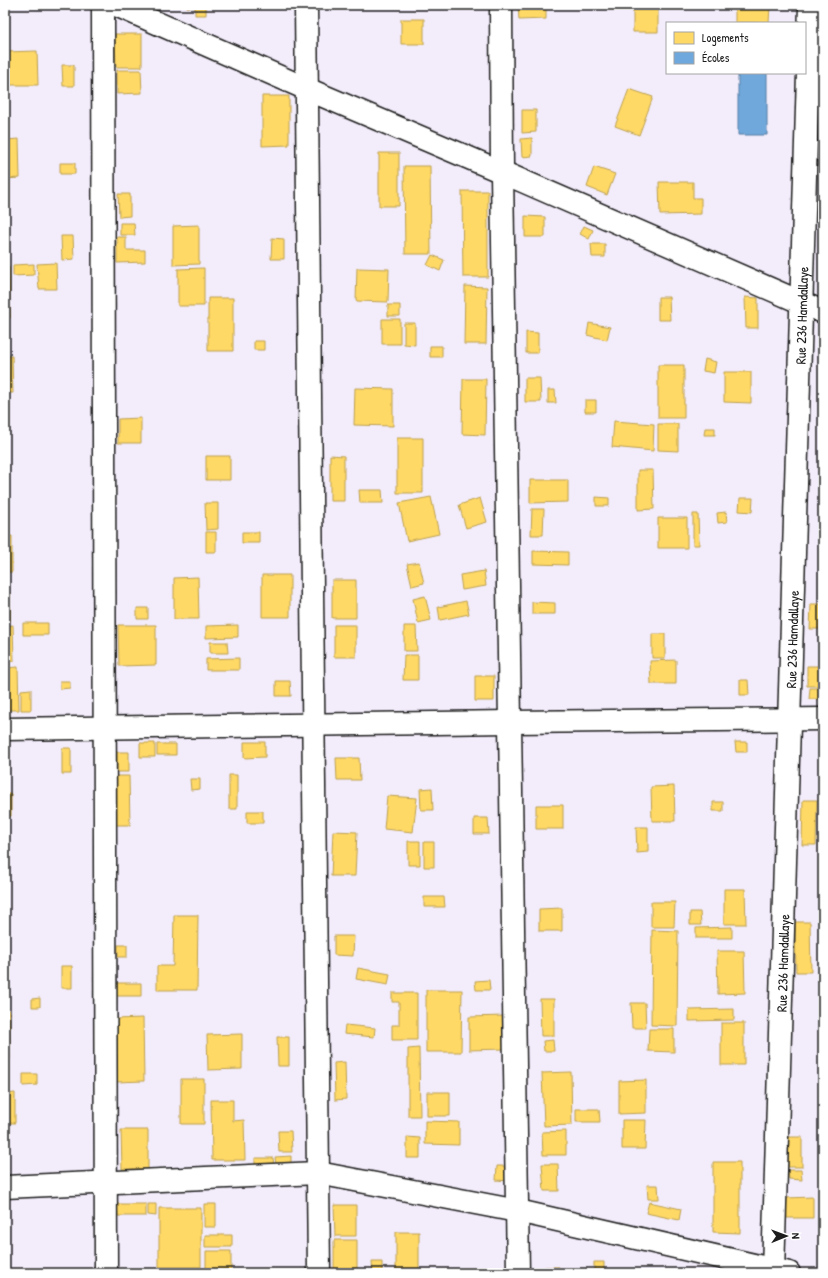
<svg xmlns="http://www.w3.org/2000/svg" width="828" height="1278" font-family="'Patrick Hand',sans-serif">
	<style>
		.homes { fill: #ffd966; stroke: #bba050 }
		.schools { fill: #6fa8dc; stroke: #567ea2 }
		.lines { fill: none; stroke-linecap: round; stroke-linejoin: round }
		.minor-casing { stroke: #1c1c1c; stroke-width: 25 }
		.minor { stroke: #fff; stroke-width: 22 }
		.labels { text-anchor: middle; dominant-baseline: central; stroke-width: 4; stroke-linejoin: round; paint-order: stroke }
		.street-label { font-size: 14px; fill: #1c1c1c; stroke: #fff }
	</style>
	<rect width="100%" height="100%" fill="#f3ecfb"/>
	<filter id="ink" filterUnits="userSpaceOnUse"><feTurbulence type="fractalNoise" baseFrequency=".025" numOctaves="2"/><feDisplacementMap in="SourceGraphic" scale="8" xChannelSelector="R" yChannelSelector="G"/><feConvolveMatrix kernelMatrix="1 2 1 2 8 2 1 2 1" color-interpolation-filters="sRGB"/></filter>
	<g filter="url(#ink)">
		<!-- homes -->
		<path class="homes" d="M187,5H206V15H195V7H187Z
			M518,5H546V19L519,20Z
			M633,5H658V32H633Z
			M735,5H770L769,23H735Z
			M401,19H424V44H401Z
			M115,34H142V67H116Z
			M37,51L38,85H5V52Z
			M62,65H74V86H63Z
			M117,70H141L142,93L117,94Z
			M629,89L653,97L639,135L615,126Z
			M262,96H289V145L262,146Z
			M522,110H536V132L522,133Z
			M532,138V156L522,157L521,139Z
			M19,139L20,178L5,179V140Z
			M379,153H399V206H379Z
			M60,163H75V174H60Z
			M404,166H430L431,254H405Z
			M594,167L615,174L607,195L587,187Z
			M659,182H693V198H701V214L660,215Z
			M462,191H488V277H463Z
			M118,194H130V216L119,217Z
			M525,216L545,217V237H525Z
			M120,223H134L135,235H120Z
			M199,225V264L173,265V226Z
			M584,226L593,230L589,239L580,234Z
			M61,236H73L74,259L62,260Z
			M117,237H126V250H145V262L117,263Z
			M272,238L284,239V259H271Z
			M591,244H605V257H592Z
			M432,255L444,260L440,271L427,265Z
			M56,263L57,289H39L37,264Z
			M34,264V275L13,276V265Z
			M5,266H9L10,318H5Z
			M204,268V306H178V269Z
			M357,268L389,269L388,302L356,301Z
			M465,286L487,287L486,344H464Z
			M658,297H669L670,320H658Z
			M745,297L758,298V328H746Z
			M208,298H233V351H208Z
			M388,305H400V316H388Z
			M382,319H400V344H382Z
			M404,323H415V345L404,344Z
			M589,323L610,327L607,340L587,335Z
			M526,332L538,333V353H526Z
			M254,341H264V350H254Z
			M430,346H442V357H430Z
			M5,356H12L13,393H5Z
			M705,359L716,362L714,373L703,371Z
			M658,365H684V418H658Z
			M724,372H751V403L724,402Z
			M525,378H540L541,402H525Z
			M463,379H486L485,435L462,434Z
			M355,388L393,389V426L354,425Z
			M548,390H555L556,403H548Z
			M585,400H596V412H585Z
			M141,418V443H118V419Z
			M614,421L654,424L653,451L612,447Z
			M658,424H678V451L658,450Z
			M705,428H715V435H704Z
			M397,438H423V493H397Z
			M330,455L344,456V501H330Z
			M206,456H230V480H206Z
			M638,470H653L654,509L638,510Z
			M530,480H568V502L530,503Z
			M359,490H382L383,503H360Z
			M431,497L439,534L407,541L399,503Z
			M596,497L609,498V506H596Z
			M480,498L487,522L466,528L459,505Z
			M740,498H753L752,512L739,511Z
			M205,503H218V529L206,530Z
			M532,509H544L543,535H531Z
			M726,512L727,522L718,523L717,513Z
			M693,514H698L699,545H693Z
			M658,518H687V548H658Z
			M206,532H216V552H206Z
			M242,532H259V543H242Z
			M5,536H12V572H5Z
			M533,551L568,552V565L533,564Z
			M419,562L424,583L412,586L407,564Z
			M484,571L486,586L462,590L460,575Z
			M262,575H290V617H262Z
			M198,577L199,619H174V578Z
			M332,580H356V618H332Z
			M5,594H10V621H5Z
			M425,596L431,620L418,623L413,599Z
			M466,601L469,614L440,620L438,607Z
			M532,602L555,603V614H532Z
			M811,604H823V629H810Z
			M137,608H148V619H137Z
			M23,623H48V635H23Z
			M13,625L14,661H5V626Z
			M118,625H156V665L119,666Z
			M238,625V637L206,638V626Z
			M334,625H356V657H334Z
			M404,626H416L417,651H404Z
			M652,634H665V658H652Z
			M210,642H227L228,653H210Z
			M404,655H418V680H403Z
			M239,658V670H206V659Z
			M676,660V684H651L650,661Z
			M807,666H821V686H807Z
			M18,667L19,710H5V668Z
			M475,676H494V701H475Z
			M740,680H748L749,695H740Z
			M60,681H70V688L60,689Z
			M276,681H290L291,696H276Z
			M810,688H823V699H809Z
			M31,689V710H21V690Z
			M244,742H265V757L244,758Z
			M735,742H747V752H736Z
			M140,743H155V757H140Z
			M157,744H176V755H157Z
			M62,748H71V774H62Z
			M117,752H129V772H117Z
			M336,758H359L360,780H337Z
			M229,775H237V809H229Z
			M116,776H129L130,825H116Z
			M190,779H200V789L191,790Z
			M674,786L675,821H652L651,787Z
			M432,788L433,810H421L420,789Z
			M5,794H11V816H5Z
			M387,796L417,798L413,832L384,829Z
			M803,800H817L816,845H802Z
			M713,802H723V811H713Z
			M536,805H563V829H536Z
			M247,811H263V823H247Z
			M474,818H488L489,834H474Z
			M636,827H648V852L637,853Z
			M333,831L357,832L355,876H331Z
			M408,841H420V865H408Z
			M424,842H434V867H424Z
			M724,889H745L746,924H724Z
			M424,897H444L445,907H424Z
			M651,902H675L674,927H651Z
			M562,908V931H539V909Z
			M690,912H700L701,925H690Z
			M174,915H198L197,990H157V966H173Z
			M795,922H810L811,972H796Z
			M732,927V938H696V928Z
			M652,930L678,931L677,1026L651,1025Z
			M334,936H354L353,956L334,955Z
			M118,945H127V957H118Z
			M717,951H744L745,993L718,994Z
			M61,966H72V988H61Z
			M358,968L390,974L388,985L356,979Z
			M489,980L490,990H476L475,981Z
			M116,983H141V996H116Z
			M426,990H462L461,1052H426Z
			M392,993H417V1040H392V1025H399V1002H392Z
			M40,998V1007H32V999Z
			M540,999H554V1036H541Z
			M631,1003H645L646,1028H632Z
			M734,1009V1020L689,1021V1010Z
			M5,1010H9L10,1059H5Z
			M504,1016V1049L469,1050V1017Z
			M143,1018L144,1081L116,1082L115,1019Z
			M721,1023H744V1065H721Z
			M345,1025L375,1028L374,1037L344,1034Z
			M649,1029H674V1052L648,1051Z
			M242,1034V1069L208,1070L207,1035Z
			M277,1037H289V1066H278Z
			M553,1040L554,1051H544L543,1041Z
			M419,1048L420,1116H408V1049Z
			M345,1062L346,1099L335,1100L334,1063Z
			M571,1072L572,1125L544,1126L542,1073Z
			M23,1074H37V1085L23,1086Z
			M181,1079H204V1124H181Z
			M646,1080V1113L619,1114V1081Z
			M427,1092H450V1116H427Z
			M15,1093V1123H5V1094Z
			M211,1100H233V1121L244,1120L245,1160H212Z
			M576,1109H599L600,1122H576Z
			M622,1120H646L645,1149H622Z
			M425,1121L459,1122V1145L425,1144Z
			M121,1130H148V1169H122Z
			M278,1131H291L292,1152H279Z
			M566,1131V1155H543L542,1132Z
			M407,1137L420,1138V1158H407Z
			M788,1137H802V1167H788Z
			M291,1156V1164H276L275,1157Z
			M255,1158H273L274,1166H255Z
			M713,1162H740V1233L713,1232Z
			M542,1164H558L559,1191H544Z
			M497,1166H511L510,1181L496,1180Z
			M788,1170H801L802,1180L789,1179Z
			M647,1185H658L659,1199H648Z
			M813,1197V1218H787L786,1198Z
			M649,1202L681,1209L679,1220L646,1213Z
			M117,1204H146V1216H118Z
			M148,1204H156V1216L148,1215Z
			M204,1204H216V1227H204Z
			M334,1205H356V1236H335Z
			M159,1208H201V1267H159Z
			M396,1232H419V1273H396Z
			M205,1235H232V1247H205Z
			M334,1240H357V1273H334Z
			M206,1251H231V1273H206Z
			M372,1262H382V1273H373Z
			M594,1262H604V1273H594Z
			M545,1267H559V1273H545Z"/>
		<!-- schools -->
		<path class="schools" d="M738,73H767V135H738Z"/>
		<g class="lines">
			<!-- minor casing -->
			<g class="minor-casing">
				<g id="minor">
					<path d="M103,5L106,1273"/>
					<path d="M116,5L307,89L502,172L823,312"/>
					<path d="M306,5L319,1273"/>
					<path d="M501,5L502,172L518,1273"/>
					<path d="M5,729L510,722L823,719"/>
					<path d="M5,1187L318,1173L518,1211L789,1273"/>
					<path id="s1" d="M773,1273L810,5"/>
				</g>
			</g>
			<!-- minor -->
			<use href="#minor" class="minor"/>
		</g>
	</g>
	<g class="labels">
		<!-- street labels -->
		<g class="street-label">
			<text stroke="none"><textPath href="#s1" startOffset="958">Rue 236 Hamdallaye</textPath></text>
			<text stroke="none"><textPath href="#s1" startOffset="634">Rue 236 Hamdallaye</textPath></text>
			<text stroke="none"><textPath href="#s1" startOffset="310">Rue 236 Hamdallaye</textPath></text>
		</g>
	</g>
	<!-- margin -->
	<rect width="828" height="1278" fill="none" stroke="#fff" stroke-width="20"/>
	<rect x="10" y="10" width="808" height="1258" fill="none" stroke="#1c1c1c" stroke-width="1.5" filter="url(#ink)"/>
	<!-- legend -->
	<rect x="666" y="22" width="140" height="52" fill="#ffffff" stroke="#a4a4a4"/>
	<rect x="674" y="32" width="20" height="12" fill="#ffd966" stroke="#a4a4a4"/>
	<text x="702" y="42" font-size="12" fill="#1c1c1c">Logements</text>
	<rect x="674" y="52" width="20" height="12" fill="#6fa8dc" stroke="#a4a4a4"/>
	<text x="702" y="62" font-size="12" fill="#1c1c1c">Écoles</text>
	<!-- north arrow -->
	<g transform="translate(786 1236) rotate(89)" stroke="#ffffff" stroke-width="3" paint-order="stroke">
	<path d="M0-3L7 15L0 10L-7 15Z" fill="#1c1c1c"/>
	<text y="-6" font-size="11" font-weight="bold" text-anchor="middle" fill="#1c1c1c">N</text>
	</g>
</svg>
